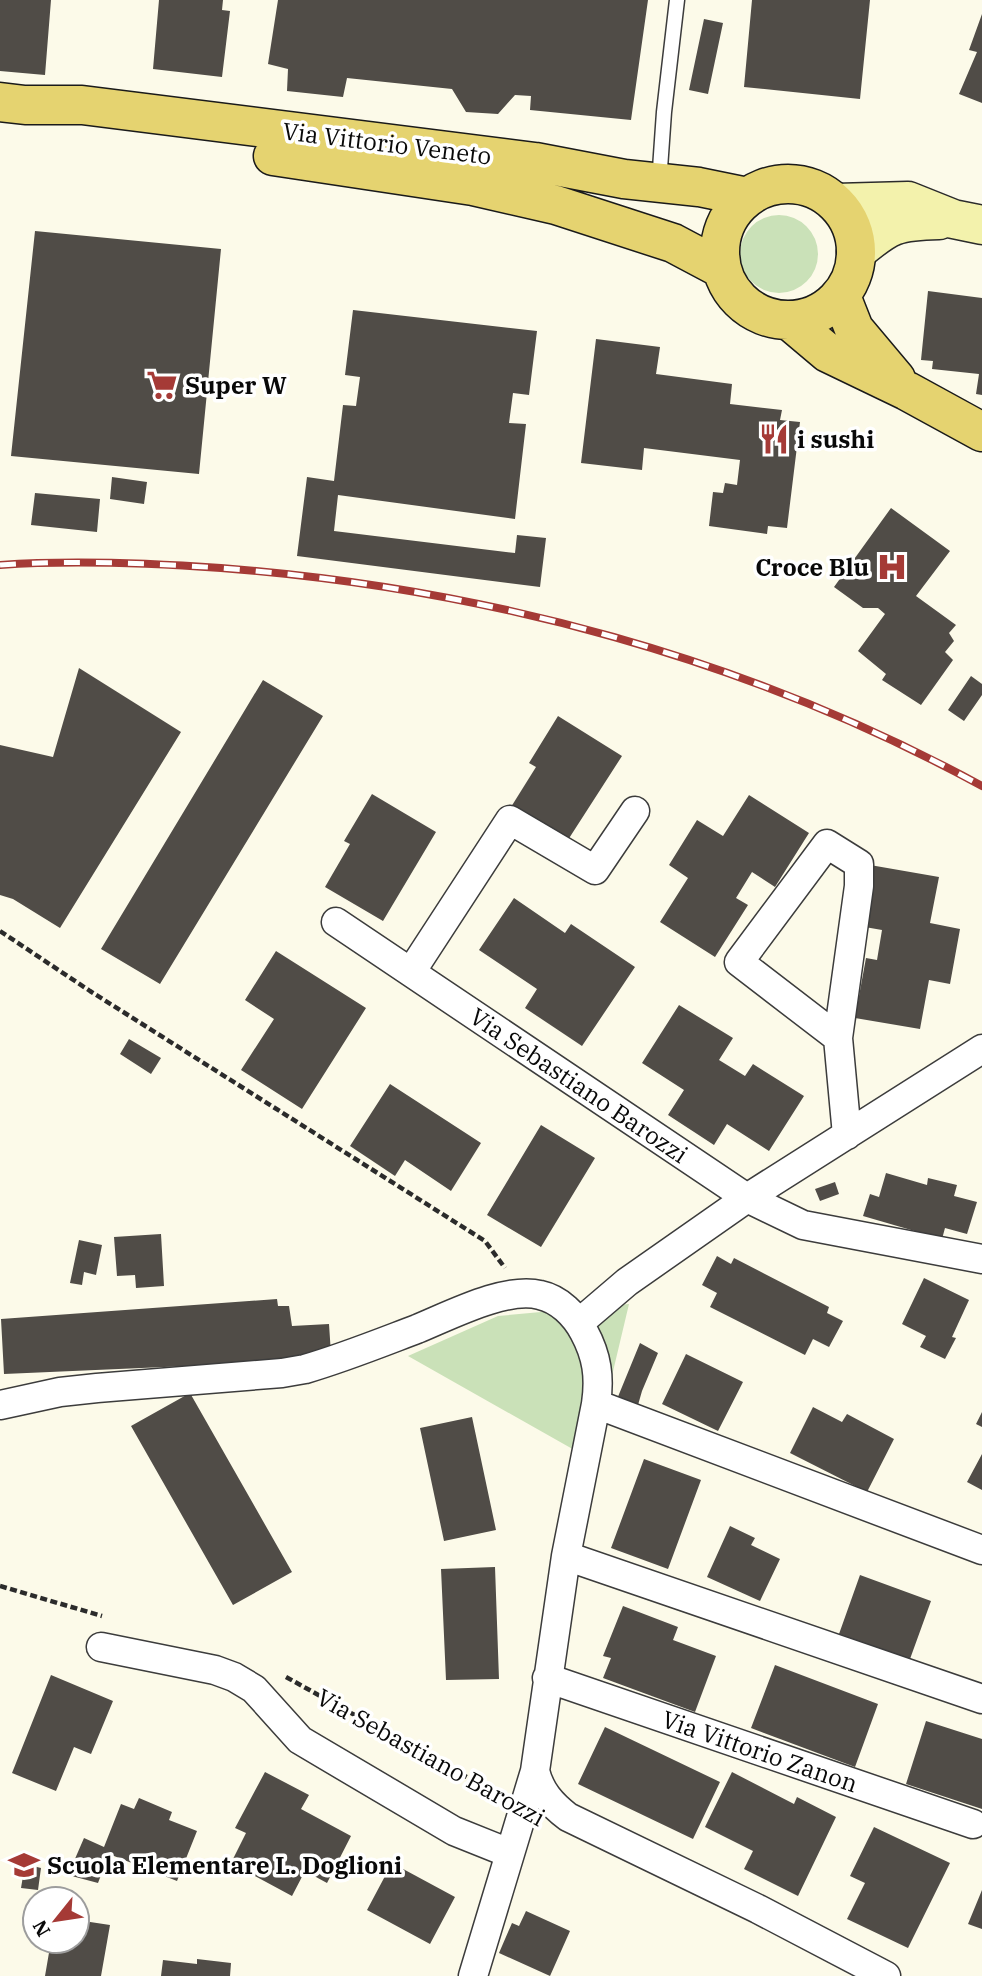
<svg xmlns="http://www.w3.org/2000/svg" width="982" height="1976" font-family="'IBM Plex Serif',serif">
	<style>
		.green { fill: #cae1b8 }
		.building { fill: #504c47 }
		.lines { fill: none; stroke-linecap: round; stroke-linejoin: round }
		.lane-casing { stroke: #3c3c3c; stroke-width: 17 }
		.street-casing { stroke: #3c3c3c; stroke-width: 31 }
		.secondary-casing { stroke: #2b2b2b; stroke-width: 41 }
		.primary-casing { stroke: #1a1a1a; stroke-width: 41 }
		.path { stroke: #2b2b2b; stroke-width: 4.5; stroke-dasharray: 7 3.5; stroke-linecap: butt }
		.lane { stroke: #fff; stroke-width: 14 }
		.street { stroke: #fff; stroke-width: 28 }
		.secondary { stroke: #f3f2ac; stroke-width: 38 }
		.primary { stroke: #e5d370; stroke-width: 38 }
		.rail-casing { stroke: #a53a36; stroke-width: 8 }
		.rail { stroke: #fff; stroke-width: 5; stroke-dasharray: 16; stroke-linecap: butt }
		.labels { text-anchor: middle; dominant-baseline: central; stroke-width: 7; stroke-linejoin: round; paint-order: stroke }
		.street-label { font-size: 24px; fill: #090909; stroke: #fff }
		.poi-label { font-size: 24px; font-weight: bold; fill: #090909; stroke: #fff; text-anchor: start }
	</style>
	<rect width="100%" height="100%" fill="#fcfae9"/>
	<!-- green -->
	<path class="green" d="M740 254a39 39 0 1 1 78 0a39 39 0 1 1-78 0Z
		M629,1304L592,1460L408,1356L498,1316Z"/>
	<!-- building -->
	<path class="building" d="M0,0H51L45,75L0,71Z
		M159,0H223L222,10L230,11L222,77L153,69Z
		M278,0H648L631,120L530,110L531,96L515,95L498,114L466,112L452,89L347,78L343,97L287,91L288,69L268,64Z
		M752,0H870L860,99L744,87Z
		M982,14V103L959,94L977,52L969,50Z
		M704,19L723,23L708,94L689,90Z
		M35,231L221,249L199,474L11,456Z
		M928,291L982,298V395L976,394L979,374L932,369L933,361L921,360Z
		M353,310L537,331L529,395L513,393L509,423L526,424L515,519L338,495L334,531L515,553L517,535L546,538L540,587L297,556L307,477L334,481L343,405L356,406L360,377L345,375Z
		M596,339L660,347L656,374L732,384L730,404L782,410L780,420L800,422L787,528L768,526L767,534L709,526L713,492L723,493L725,483L737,485L740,460L644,448L642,470L581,463Z
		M112,477L147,482L144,504L110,499Z
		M35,493L100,499L97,532L31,525Z
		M891,508L950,551L916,596L956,625L949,633L954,641L945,652L953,660L921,705L882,680L886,674L858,651L885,614L878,608H863L834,587Z
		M79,668L181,732L60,928L13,899L0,895V745L53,757Z
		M971,676L982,684V695L964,721L948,710Z
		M263,680L323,716L160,984L101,949Z
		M558,716L622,756L566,843L511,807L536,767L529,763Z
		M372,794L436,832L383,921L325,887L350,844L344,841Z
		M749,795L809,833L775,887L752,872L736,898L748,905L715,957L660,922L688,878L669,865L697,820L723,836Z
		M870,865L939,877L930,923L960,929L950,984L929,980L920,1029L855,1018L866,958L877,960L882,930L859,926Z
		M514,898L565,933L571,924L635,967L582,1046L525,1008L537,989L479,950Z
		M276,951L366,1008L302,1109L241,1070L274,1019L245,1000Z
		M679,1005L733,1038L719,1060L745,1076L753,1064L804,1096L769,1151L727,1124L714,1145L668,1115L684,1090L642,1063Z
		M129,1039L161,1058L151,1074L120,1054Z
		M390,1084L481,1143L451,1191L405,1160L395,1176L350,1146Z
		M541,1125L595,1158L541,1247L487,1215Z
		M886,1173L927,1185L928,1178L957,1185L954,1196L977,1202L967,1234L945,1228L942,1239L863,1216L870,1194L879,1197Z
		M835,1182L839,1194L820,1201L815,1189Z
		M161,1234L164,1286L136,1288L135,1275L117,1276L114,1237Z
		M79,1240L102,1245L96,1275L84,1272L82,1285L70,1283Z
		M717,1256L731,1264L734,1258L829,1307L827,1313L843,1321L829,1347L813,1339L805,1355L710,1307L717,1293L702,1285Z
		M924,1278L969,1300L952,1337L956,1338L945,1359L920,1347L926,1336L902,1324Z
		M277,1299L278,1306H289L292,1326L329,1324L331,1354L281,1362L4,1374L1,1319Z
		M640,1343L658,1353L642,1391L636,1412L615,1404Z
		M686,1354L743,1382L718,1431L662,1404Z
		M190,1393L292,1572L233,1605L131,1426Z
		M813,1407L842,1422L847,1414L894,1439L867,1492L790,1453Z
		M982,1412V1427L976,1424Z
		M472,1417L496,1530L444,1541L420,1428Z
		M982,1454V1490L967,1482Z
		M644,1459L701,1480L668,1569L611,1548Z
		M730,1526L755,1538L751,1545L780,1559L760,1601L707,1577Z
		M495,1567L499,1679L446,1680L441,1569Z
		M860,1575L931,1601L910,1659L839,1634Z
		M623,1606L678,1627L673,1640L716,1656L695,1712L603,1678L611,1658L603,1656Z
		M775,1665L878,1704L855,1767L751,1728Z
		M51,1675L113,1701L91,1754L74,1747L56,1791L12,1773Z
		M926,1721L982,1739V1809L906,1784Z
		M605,1727L720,1782L693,1839L578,1784Z
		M265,1772L309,1795L301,1809L351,1836L327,1883L305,1871L292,1896L231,1863L246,1833L235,1828Z
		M732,1772L794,1804L797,1797L836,1817L798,1896L744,1869L753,1851L705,1827Z
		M139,1798L172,1812L169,1820L197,1831L177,1881L109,1854L98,1883L68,1875L84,1838L104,1847L121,1804L134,1809Z
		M874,1827L950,1863L908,1948L847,1919L865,1883L850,1876Z
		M392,1863L455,1897L430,1944L367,1910Z
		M25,1864L41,1868L38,1890L21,1888Z
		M982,1890V1929L968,1924Z
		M526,1911L570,1931L550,1976L499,1953L512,1923L519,1926Z
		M77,1920L110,1925L101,1976H45L51,1941H77Z
		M197,1959L231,1963L230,1976H161L163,1960L197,1964Z"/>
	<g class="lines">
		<!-- lane casing -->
		<g class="lane-casing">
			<path id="lane" d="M659,183L664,112L677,0"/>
		</g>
		<!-- street casing -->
		<g class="street-casing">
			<path id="street" d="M336,922L747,1198L803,1225L982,1259
				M411,972L510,820L595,870L635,811
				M838,1038L739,962L827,844L859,864V886L838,1038L847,1135
				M579,1323L627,1282L747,1198L982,1049
				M596,1404L982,1550
				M0,1405L60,1392L97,1388L282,1373L305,1369C343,1358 380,1343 417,1329C449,1316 506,1286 540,1295C559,1299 575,1315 584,1332C597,1356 600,1377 596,1404L566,1556L535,1771L473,1976
				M566,1556L982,1699
				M101,1647L215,1670L234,1677L254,1689L300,1740L454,1831L509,1853
				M547,1678L973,1824
				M535,1771C540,1791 551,1804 568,1817L758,1909L886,1976"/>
		</g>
		<!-- secondary casing -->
		<g class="secondary-casing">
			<path id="secondary" d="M836,203L908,201L953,219L982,225
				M856,252C889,224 896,221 939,220"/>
		</g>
		<!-- primary casing -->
		<g class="primary-casing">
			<path id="primary" d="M0,102L25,105H82L535,162L624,179L699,187L748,197
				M273,156L473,186L556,205L673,243L722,269
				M720 252a68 68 0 1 1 136 0a68 68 0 1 1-136 0Z
				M841,296L854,329L896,379
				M790,321L828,353L907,391L982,432"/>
		</g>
		<!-- path -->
		<path class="path" d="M0,931L90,991L485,1241L505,1268
			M0,1586L102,1616
			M286,1677L499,1795"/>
		<!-- lane -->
		<use href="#lane" class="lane"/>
		<!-- street -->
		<use href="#street" class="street"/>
		<!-- secondary -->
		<use href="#secondary" class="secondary"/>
		<!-- primary -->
		<use href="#primary" class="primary"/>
		<!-- rail casing -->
		<g class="rail-casing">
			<path id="rail" d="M0,565C73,560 148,563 221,568C486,588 749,659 982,786"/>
		</g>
		<!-- rail -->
		<use href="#rail" class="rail"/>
	</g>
	<!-- icons -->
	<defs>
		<g id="supermarket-bare" transform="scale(2.415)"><path d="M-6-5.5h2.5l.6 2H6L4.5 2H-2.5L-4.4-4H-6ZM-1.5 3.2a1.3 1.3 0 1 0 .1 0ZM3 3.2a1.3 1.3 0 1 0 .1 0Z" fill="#a53a36" stroke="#fff" stroke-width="2.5" paint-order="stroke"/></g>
		<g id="restaurant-bare" transform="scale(2.415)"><path d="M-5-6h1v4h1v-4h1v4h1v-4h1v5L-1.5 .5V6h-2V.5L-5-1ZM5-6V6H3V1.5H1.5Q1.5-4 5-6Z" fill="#a53a36" stroke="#fff" stroke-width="2.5" paint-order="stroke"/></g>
		<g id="hospital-bare" transform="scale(2.415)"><path d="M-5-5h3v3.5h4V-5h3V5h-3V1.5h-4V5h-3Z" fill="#a53a36" stroke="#fff" stroke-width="2.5" paint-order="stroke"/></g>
		<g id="school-bare" transform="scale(2.415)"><path d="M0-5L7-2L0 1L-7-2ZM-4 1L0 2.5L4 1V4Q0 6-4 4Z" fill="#a53a36" stroke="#fff" stroke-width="2.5" paint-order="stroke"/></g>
	</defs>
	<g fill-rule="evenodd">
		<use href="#supermarket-bare" x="162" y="385"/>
		<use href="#restaurant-bare" x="774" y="439"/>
		<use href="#hospital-bare" x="892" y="567"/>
		<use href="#school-bare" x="24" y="1865"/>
	</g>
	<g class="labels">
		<!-- street labels -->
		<g class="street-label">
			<text transform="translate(387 143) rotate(7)">Via Vittorio Veneto</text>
			<text transform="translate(579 1085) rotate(34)">Via Sebastiano Barozzi</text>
			<text transform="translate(760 1751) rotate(19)">Via Vittorio Zanon</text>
			<text transform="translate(431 1757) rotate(29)">Via Sebastiano Barozzi</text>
		</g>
		<!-- poi labels -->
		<g class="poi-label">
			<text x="185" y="385">Super W</text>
			<text x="797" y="439">i sushi</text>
			<text x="869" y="567" text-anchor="end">Croce Blu</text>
			<text x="47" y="1865">Scuola Elementare L. Doglioni</text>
		</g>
	</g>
	<!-- north arrow -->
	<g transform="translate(56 1920) rotate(240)"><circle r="33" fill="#ffffff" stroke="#9d9d9d" stroke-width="2"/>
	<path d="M0-5L12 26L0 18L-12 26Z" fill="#a53a36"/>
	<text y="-10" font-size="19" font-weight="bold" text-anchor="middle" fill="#090909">N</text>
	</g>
</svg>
